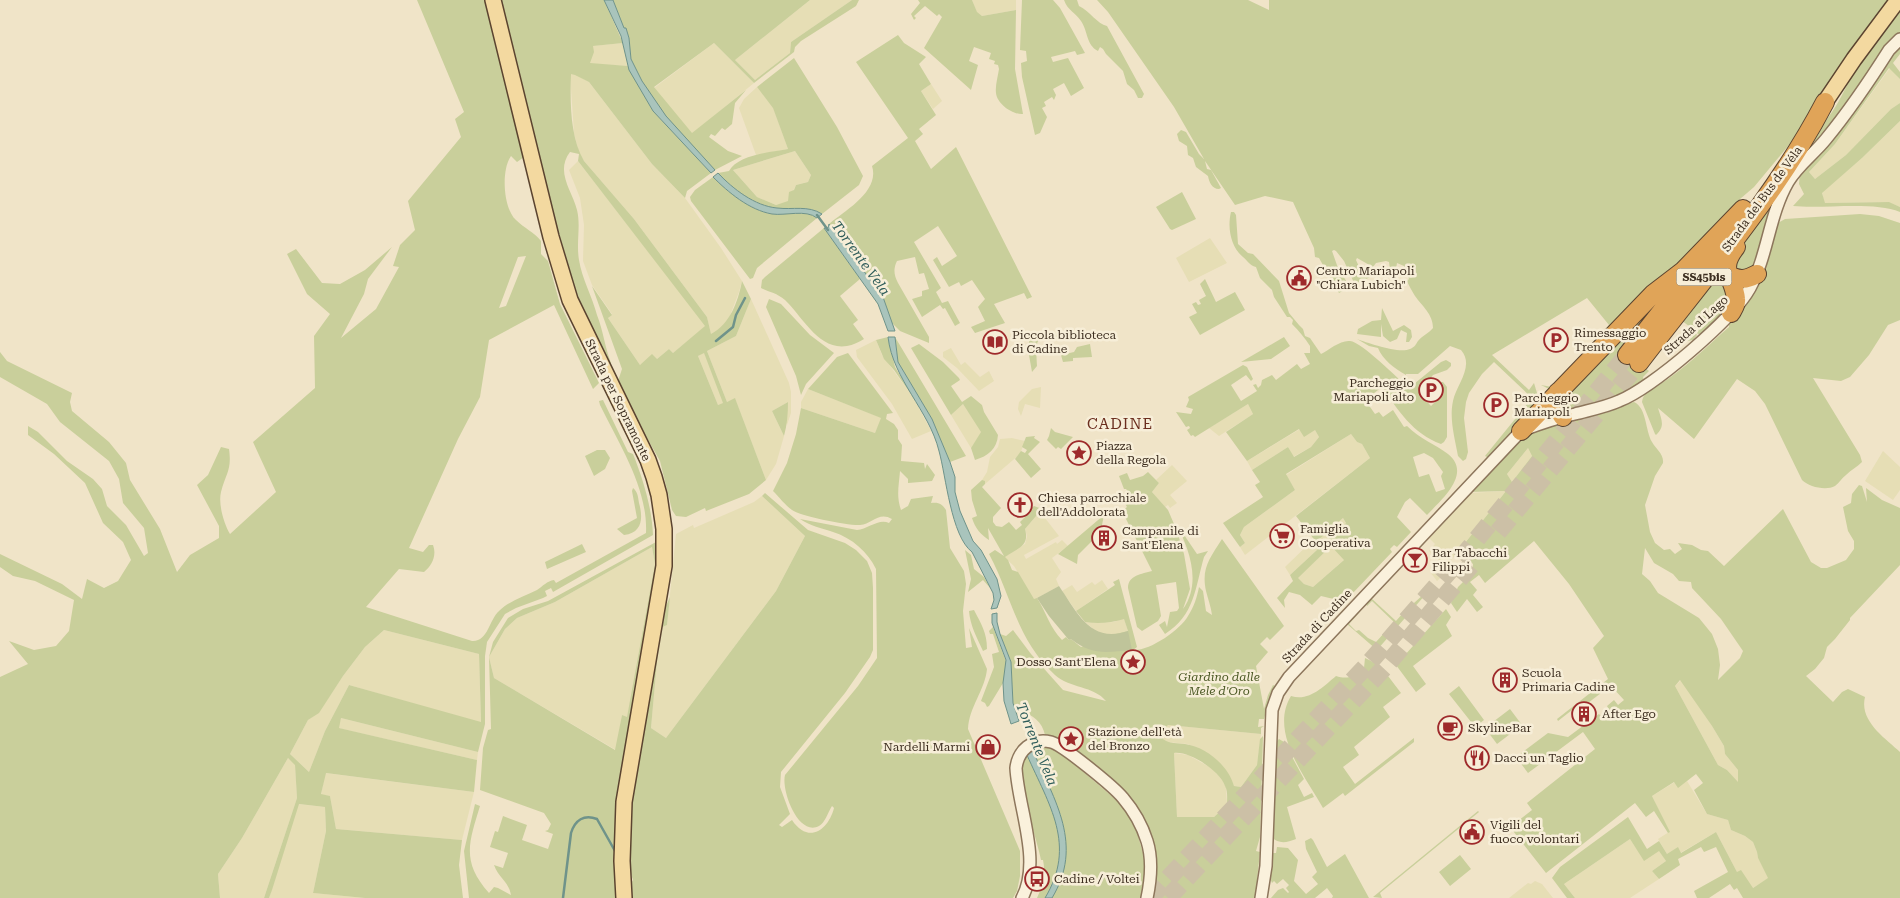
<svg xmlns="http://www.w3.org/2000/svg" width="1900" height="898" font-family="'Roboto Serif',serif">
	<style>
		.farmland { fill: #e6deb5 }
		.green { fill: #c9cf9b; fill-rule: evenodd }
		.cemetery { fill: #bfc49a }
		.water { fill: #a9c4bc; stroke: #6f938a }
		.lines { fill: none; stroke-linecap: round; stroke-linejoin: round }
		.stream { stroke: #6f938a; stroke-width: 2.5 }
		.highway-tunnel { stroke: #ccc0a6; stroke-width: 18; stroke-dasharray: 18 9; stroke-linecap: butt }
		.minor-casing { stroke: #8d765c; stroke-width: 14 }
		.major-casing { stroke: #5b4430; stroke-width: 18 }
		.highway-casing { stroke: #5b4430; stroke-width: 20 }
		.minor { stroke: #faf1dc; stroke-width: 11 }
		.major { stroke: #f3d9a0; stroke-width: 15 }
		.highway { stroke: #e0a458; stroke-width: 18 }
		.labels { text-anchor: middle; dominant-baseline: central; stroke-width: 5; stroke-linejoin: round; paint-order: stroke }
		.shield { fill: #f7eed8; stroke: #756857; stroke-width: 1 }
		.shield-label { font-size: 11px; font-weight: bold; fill: #3d2e20 }
		.street-label { font-size: 12px; fill: #3d2e20; stroke: #f7eed8 }
		.poi-label { font-size: 12px; fill: #3d2e20; stroke: #f7eed8; text-anchor: start }
		.park-label { font-size: 12px; font-style: italic; fill: #4d5a26; stroke: #f7eed8 }
		.water-label { font-size: 14px; font-style: italic; fill: #2f5d5a; stroke: #f7eed8 }
		.quarter-label { font-size: 15px; letter-spacing: 1px; fill: #6b2e1e; stroke: #f7eed8 }
	</style>
	<rect width="100%" height="100%" fill="#f0e4c8"/>
	<!-- farmland -->
	<path class="farmland" d="M810,0H852L791,42L790,53L755,80L735,60Z
		M972,0H1016V10L982,16L977,13Z
		M623,43L628,66L589,64L592,46Z
		M714,43L754,83L692,134L654,88Z
		M1890,68L1900,79V103L1891,109L1846,155L1815,179L1809,172L1835,144Z
		M570,74H575L589,82L652,164L685,198L721,248L742,281L739,292L728,321L722,328L711,335L707,317L634,219L584,161L579,154L574,133Z
		M931,84L942,101L933,109L921,91Z
		M757,87L773,107L788,149L756,155L739,108L744,99Z
		M1900,121V207L1888,202L1824,203L1822,192L1862,158Z
		M795,151L811,175L808,182L796,185L788,202L776,205L757,197L733,170Z
		M578,161L706,326L673,353L669,349L657,359L640,365L608,318L612,314L592,285L583,261L584,225L580,198L569,170Z
		M1210,238L1227,263L1189,282L1176,258Z
		M751,299L789,383L791,392V413L787,425L785,421L788,402L772,411L784,436L776,464L766,480L735,399L727,402L707,351L736,336Z
		M876,340L882,355L915,400L931,431L912,439L892,404L857,357L856,350Z
		M951,348L961,365L965,362L980,377L989,371L994,381L979,391L957,368L943,357V352Z
		M704,352L724,403L718,405L698,356Z
		M1041,387L1040,408L1025,404L1021,416L1018,409L1019,402L1032,389Z
		M808,389L882,418L875,433L801,408V402Z
		M963,404L982,432L971,448L951,415Z
		M1248,404L1253,414L1219,436L1209,428Z
		M1300,429L1315,430L1319,437L1311,447L1293,457L1288,447L1252,470L1247,461Z
		M1351,434L1357,442L1362,444L1370,458L1245,555L1240,547L1245,543L1240,535L1244,527L1295,490L1286,475Z
		M1012,438L1025,441L1020,454L985,484L982,480L987,472L990,457L998,447L1000,439Z
		M1528,448L1532,456L1512,482L1507,474Z
		M1883,451L1900,467V490L1893,500L1865,481Z
		M1172,465L1187,481L1170,495L1177,503L1170,508L1168,505L1165,507L1152,492L1159,483L1156,480Z
		M1506,491L1449,563L1446,573L1437,581L1430,572L1439,560L1429,551L1435,544L1427,536L1469,493Z
		M762,496L805,536L776,591L666,738L651,728L660,627L667,625L676,534L693,525L694,528L754,502Z
		M1042,509L1050,514L1045,518L1059,536L1024,555L1026,559L1056,542L1057,544L1062,540L1068,546L1052,558L1061,572L1056,579L1059,586L1034,600L1014,566L1004,557L1025,544L1027,536L1025,529Z
		M1343,518L1346,523L1290,575L1285,567L1314,539L1316,541Z
		M1331,546L1345,559L1313,587L1304,584L1297,578Z
		M652,547L655,564L635,680L627,718L622,715L616,750L494,678L489,657L505,629L517,618L555,602Z
		M1102,580L1108,589L1076,611L1062,591L1072,585L1077,592L1092,582L1095,585Z
		M1124,618L1128,631L1117,635H1107L1097,632L1085,622L1094,623L1114,622Z
		M384,630L479,654L481,723L349,685L325,731L309,772L290,754L308,720L319,712L343,676L365,647Z
		M1681,680L1712,726L1724,746L1725,754L1738,770V783L1727,770L1718,765L1675,686Z
		M341,718L478,752L477,760L338,728Z
		M1168,725L1261,734L1257,765L1241,787L1234,786L1230,777L1213,757L1188,744L1167,742L1163,739L1164,728Z
		M1174,753L1188,755L1213,769L1222,780L1226,787L1227,805L1214,817H1177Z
		M288,758L295,764L297,798L264,898H220L218,874L242,838Z
		M325,773L474,792L462,840L336,829L330,796L321,795Z
		M1687,781L1707,814L1728,820L1731,830L1745,836L1753,842L1757,852L1758,858L1769,878L1751,889L1737,872L1716,832L1680,853L1667,854L1658,839L1669,832L1652,796L1675,782L1678,787Z
		M298,804L325,807L326,831L313,893L365,898H269Z
		M1630,839L1644,860L1659,850L1666,861L1652,871L1659,879L1630,898H1575L1564,884Z
		M1535,881L1542,884L1553,898H1509L1528,883L1531,884Z"/>
	<!-- green -->
	<path class="green" d="M417,0H488L524,155V157L517,162L511,156C501,170 503,208 516,220C524,228 534,232 541,241V254L548,261L560,304L599,383L593,389L554,305L489,340L480,397L458,439L409,548L423,552L429,545H433C437,555 432,566 424,572L399,569L366,607L472,641C488,642 489,620 499,611C509,601 525,596 537,590C543,586 547,581 554,580L556,583L646,533C648,488 619,444 600,405L599,401L603,400L628,452L633,454C643,479 652,508 653,535L553,592L551,588L545,591L547,596L543,598L516,608L505,614L487,642L485,656V724L478,752L341,718L339,728L477,760L474,792L326,773L321,794L330,796L336,829L462,840L459,865L463,898H365L313,893L326,831L325,807L299,804L272,890L269,898H264L297,798L295,765L288,758L242,838L218,874L220,898H0V677L28,664L9,641L34,650L56,646L69,631L74,600L35,581L13,576L0,567V554L62,584L82,599L87,579L104,588L118,581L131,560L123,542L103,523L85,483L54,454L28,435V426L38,432L67,461L93,479L102,489L107,506L126,525L144,556L148,553L144,528L123,503L119,479L109,461L60,422L47,404L0,377V352L7,361L72,393L70,402L72,411L109,442L126,463L130,480L160,529L177,572L190,555L219,538V526L197,485L208,475L221,447L229,449C232,470 226,473 221,492C218,504 224,524 230,534L276,492L253,442L315,388L314,336L330,314L307,294L287,254L296,249L322,283L340,284L365,270L392,247L368,279L364,294L341,338L376,309L399,267L393,266L400,245L415,230L408,201L461,137L455,119L464,112ZM526,256L506,306L499,308L518,257ZM384,630L479,654L481,722L349,685L325,731L309,772L290,754L308,720L319,713L343,676L365,647Z
		M497,0H604L623,43L593,46L594,52L590,63L628,66L653,111L711,173L687,191L685,198L652,164L589,82L575,75L571,74C570,102 570,137 584,161L634,219L707,317L711,334C730,324 738,302 742,281L751,299L736,336L707,351L727,402L735,398L766,480L749,494L706,511L705,508L686,517L676,516L672,510L660,461L622,394L618,381L622,369L592,286L612,315L608,318L640,365L652,354L657,359L669,349L673,353L705,326L578,161L579,154L570,152C555,172 572,190 577,210C581,226 576,243 579,260C582,279 592,296 597,315C603,330 605,348 611,363L608,366L576,303ZM704,353L723,403L718,405L698,356Z
		M610,0H810L735,60L755,80L790,53L791,42L852,0H859L856,6L801,41L795,47L794,52L754,83L714,43L654,87L692,133L746,90L735,103L732,124L725,130L722,128L715,136L711,134L709,137L728,151L742,156L715,170L665,116L642,81L631,59L629,38L626,28H624L613,0Z
		M918,0H972L977,12L982,16L1016,10L1015,69L1023,114C1013,115 997,104 996,93C995,86 998,76 999,69L998,65L994,64L995,61L989,59L991,53L974,47L969,61L978,65L971,90L924,48L942,17L939,14L937,16L925,6L914,16L916,18L914,20L911,14L920,3Z
		M1022,0H1053L1060,8L1085,53L1077,55L1075,51L1051,57L1053,62L1068,58L1084,88L1071,96L1064,83L1053,89L1056,95L1054,100L1052,97L1044,102L1046,106L1042,108L1047,117L1040,133L1035,135L1022,77L1021,63L1027,61L1026,51L1020,50Z
		M1064,0H1077L1079,6C1090,11 1097,24 1107,26L1144,94L1142,98H1138L1134,90L1127,84L1123,71L1106,54L1103,49L1100,47L1098,51C1086,45 1088,31 1081,21C1075,12 1068,11 1064,0Z
		M1097,0H1248L1269,10V0H1892L1900,4V36L1828,130L1795,165L1756,263L1746,277L1729,264L1814,133C1833,116 1843,94 1853,72C1863,49 1876,28 1887,6L1794,139L1754,187L1740,199L1687,261L1551,390L1541,385L1552,387L1609,325L1587,298L1492,355L1529,390L1534,383L1540,403L1489,458L1485,456L1532,398L1494,362L1482,374L1469,393L1466,402L1464,418L1468,452L1466,459L1463,461L1458,456C1455,439 1449,419 1453,401C1456,385 1475,366 1461,350L1450,346L1418,374H1406V375C1395,369 1382,359 1378,348L1369,346L1357,339C1368,343 1399,354 1410,349C1415,347 1416,344 1418,341C1422,336 1429,333 1433,328C1433,314 1422,306 1415,296C1412,291 1409,286 1407,281L1409,279L1404,266L1397,263L1396,269L1390,270L1389,262L1386,261L1376,263L1373,267L1357,258L1356,260L1360,269L1372,276L1355,285L1344,261L1336,251L1334,250L1332,251L1338,268L1350,287L1339,293L1319,258L1315,257L1314,248L1293,202L1265,196L1235,205L1205,161L1207,169L1211,170L1221,188L1219,189C1212,189 1209,182 1208,176L1196,167L1193,158L1188,155L1187,146L1179,141L1177,134L1181,130L1186,132L1199,154L1204,159L1174,107L1108,12Z
		M898,35L904,43L926,57L919,64L931,84L921,91L936,115L919,129L923,134L915,141L931,169L956,147L1032,297L1027,299L1024,293L994,304L1005,323L975,333L971,327L985,321L978,307L985,299L972,280L961,286L959,282L949,287L933,260L937,257L942,266L957,256L938,226L914,242L941,288L936,292L942,303L948,301L960,323L955,326L945,308L943,309L940,305L922,317L912,299L922,296V291L929,289L924,273L919,274L915,257L897,261C893,269 894,275 898,283L929,337V343L900,331L892,323L883,297L829,224C846,210 880,191 872,166L908,138L856,62Z
		M1900,46V54L1893,63L1900,72V79L1889,68L1835,144L1809,172L1815,179L1846,155L1891,109L1900,103V121L1862,158L1822,193L1825,203L1889,202L1900,207V212C1874,201 1824,209 1793,206L1804,194L1799,184L1800,172Z
		M794,58L837,127L863,176L859,185L822,214C808,205 793,210 777,208C755,206 733,189 718,173L729,171C738,155 771,152 788,149L773,108L757,87ZM795,151L811,175L808,182L796,185L794,190L789,192L788,201L776,205L757,197L733,170Z
		M713,177C727,191 751,211 772,214C785,216 806,209 817,218L757,268L753,278L750,279L691,201L690,197L695,190Z
		M1182,192L1196,219L1172,230L1170,229L1156,207Z
		M1231,212H1234L1236,215L1238,244L1248,253L1253,254L1279,281L1289,313L1299,325L1303,329L1305,336L1310,338L1321,354C1329,350 1340,340 1350,341C1362,342 1398,379 1409,388L1441,362L1446,360L1451,363V366L1447,370L1433,375L1419,393L1431,406L1444,393L1436,384L1438,382H1443L1447,387V437L1444,442L1441,444C1413,434 1398,410 1382,387L1365,400L1375,414L1379,412L1383,417L1393,410L1404,427L1407,426C1420,439 1435,444 1448,454C1473,474 1440,501 1427,515L1410,498L1405,502L1397,517L1411,532L1397,547L1394,545L1390,549L1392,552L1351,595C1341,601 1332,599 1321,596L1312,605L1300,595L1289,592L1284,600L1285,608L1277,598L1293,581L1290,575L1346,523L1343,518L1316,542L1296,516L1370,458L1362,444L1357,442L1351,434L1286,474L1295,490L1244,527L1240,535L1245,543L1240,547L1223,523L1263,497L1255,485L1260,482L1252,470L1288,447L1294,457L1311,447L1319,437L1315,430L1304,437L1299,429L1247,461L1226,432L1253,414L1248,404L1195,437L1193,435L1191,436L1187,430L1190,428L1189,426L1186,427L1176,412L1191,414L1193,409L1186,407L1189,400L1188,397L1243,365L1247,367L1253,379L1251,381L1246,375L1231,385L1241,401L1257,391L1253,385L1256,384L1258,388L1261,385L1262,380L1272,375L1276,380L1297,364L1301,369L1310,364L1304,353H1310V346C1305,338 1299,331 1292,324L1293,320L1290,317H1287L1274,297L1272,290L1260,278L1256,267C1249,265 1248,261 1243,257C1231,247 1227,228 1231,212ZM1424,453L1433,458L1443,472L1441,476L1445,489L1436,492L1429,474L1419,477L1413,457ZM1331,546L1344,560L1313,587L1304,584L1298,578Z
		M1860,214L1879,216L1900,223V320L1888,325L1869,355L1850,377L1841,381L1813,378L1860,455L1862,462C1857,467 1851,470 1846,475C1842,478 1839,483 1835,486C1826,491 1809,487 1802,480L1765,404L1755,391L1737,379L1694,439L1658,408C1661,419 1666,426 1656,435L1655,434L1642,402C1643,393 1650,390 1657,386C1684,370 1706,347 1729,327V323C1759,299 1765,260 1776,224L1785,219Z
		M824,228L860,279L840,296L858,320L853,324L864,339C859,342 853,345 847,346C819,351 802,316 785,300C777,293 769,292 761,288L762,280L765,277Z
		M1721,268L1732,296L1725,313L1700,335L1695,332L1697,335L1693,340L1687,341L1685,339L1687,332L1694,330L1681,320Z
		M1205,279L1216,302L1235,292L1245,310L1200,335L1189,317L1197,313L1192,304L1196,302L1198,305L1201,304L1199,300L1206,296L1200,284Z
		M1671,287L1622,350L1649,371L1643,377L1644,381C1623,399 1592,404 1566,412L1560,398Z
		M769,299L781,304L810,335L834,353L806,384L801,395L796,376L766,307Z
		M1382,308L1393,331L1404,325L1411,330L1412,337L1409,342H1406L1407,333L1401,330L1397,339L1390,342L1383,336L1381,324V337L1357,334L1358,329L1372,321L1381,320Z
		M1064,333C1043,348 1034,322 1037,366L1032,372L1029,355V336L1055,335Z
		M888,337L895,367L915,400L894,370L884,359L876,340Z
		M895,337L966,456L950,462L932,419L898,362Z
		M1284,337L1290,346L1271,359L1241,362Z
		M919,344L943,362L959,378L960,380L951,386L962,402L971,396L982,405L984,412L998,435C997,449 988,456 975,460L971,448L981,432L963,404L951,415L911,348Z
		M1090,344L1092,357L1073,358V361L1063,362L1061,355L1074,352L1077,347Z
		M848,353L893,413L887,414L886,419L894,424L898,430V439L902,445L901,461L924,463L925,469L927,464L935,475L932,481L908,483V479L900,471C899,485 896,496 901,510L908,506L911,499L933,496L931,503C939,502 942,504 946,510L950,548L964,571L966,584L963,611L966,648L972,647L969,628L987,669C985,690 969,707 968,729L1020,851V876L1017,891L1013,898H629V887L633,880L627,862L630,793L660,627L664,610L670,597L667,625L660,628L651,728L666,738L776,591L805,536L762,496L765,493L808,530L845,543L856,550L867,561L872,573L873,588V650L870,657L845,693L781,772L780,787L790,814L779,825L782,827L792,820C808,844 828,831 834,808L832,806C828,812 825,823 819,826C798,837 781,790 785,775L858,686L877,658L876,569C868,552 852,538 833,532C821,528 811,526 800,519L857,530C868,529 879,518 889,523L892,519C879,511 872,524 860,525C850,526 799,516 792,510C785,505 779,497 773,491L787,463L796,434L801,408L875,433L881,418L808,389L837,357Z
		M788,402C788,414 787,425 784,436L772,411Z
		M1634,402C1647,408 1645,430 1652,442C1656,449 1664,454 1663,463L1655,476L1645,505L1650,532L1655,543L1664,550L1670,549L1675,554L1682,549L1678,543L1692,545L1701,550L1708,551L1724,566L1783,509L1811,562L1821,568H1827L1846,560L1854,549V541L1848,531L1843,507L1851,503L1852,494L1859,485L1862,486L1867,502L1866,488L1882,500L1900,508V565L1850,618V620L1835,639L1827,647L1824,658L1815,669L1806,676L1833,702L1842,692L1848,689L1865,697C1859,721 1885,738 1900,752V898H1743L1737,888L1734,890L1730,884L1709,898H1697L1694,891L1728,872L1716,847L1704,852L1701,847L1678,859L1680,865L1659,879L1652,871L1666,861L1659,851L1644,861L1630,839L1564,884L1575,898H1567L1552,878L1560,867L1628,817L1647,849L1659,841L1667,854L1678,847L1681,853L1716,832L1737,872L1741,870L1753,888L1768,878L1758,858L1757,852L1753,842L1745,836L1731,830L1728,820L1707,814L1694,790L1703,783L1696,774L1678,788L1674,782L1652,796L1670,832L1668,833L1654,811L1646,817L1635,803L1546,873L1510,827L1532,810L1527,803L1595,749L1583,732L1528,773L1516,757L1548,733L1568,737L1599,714L1601,716L1609,710L1607,706L1614,700L1618,705L1624,700L1613,688L1608,692L1605,690L1584,706L1581,703L1558,721L1557,719L1608,679L1593,648L1604,636L1569,584L1534,541L1485,583L1479,575L1470,582L1477,590L1473,595L1483,607L1477,612L1467,599L1457,612L1451,603L1458,587L1472,573L1473,564L1465,557H1454L1506,491L1469,492L1522,437L1537,430ZM1528,448L1532,456L1512,482L1507,474ZM1645,548L1654,563L1673,574L1679,581L1691,582L1692,588L1721,619L1743,651L1740,658L1718,680L1720,665L1718,649L1712,634L1699,618L1658,593L1650,581L1642,574ZM1680,680L1712,726L1724,746L1725,754L1738,770V782L1727,770L1718,765L1675,686Z
		M1051,428L1055,432L1073,437L1061,449L1058,447L1056,449L1047,440L1049,436Z
		M1035,436L1034,438L1040,442L1028,454L1041,469L1031,478L1015,459L1021,451L1025,453L1027,450L1022,447L1026,437Z
		M597,450H605L610,458L605,469L594,476L585,456Z
		M1148,472L1159,483L1152,492L1168,510L1177,531L1184,554L1190,589L1183,609C1202,582 1189,549 1176,523L1197,554L1208,551L1204,557C1195,588 1195,615 1165,634L1159,625L1165,621L1167,627L1170,612L1177,611L1179,608L1176,582L1156,585L1161,616L1158,621L1142,631L1137,627L1128,588C1128,575 1142,574 1152,571L1122,511L1127,507L1124,502L1132,497L1126,489H1124L1119,476L1127,473L1130,480L1143,476Z
		M982,480L985,481V484L982,487L1001,508L993,517V522L996,526L1002,527L1009,522L1016,530L1022,525L1020,522L1025,517L1024,515L1034,506L1042,509L1025,529C1030,547 1017,548 1005,557L1008,560L1012,570L1018,572L1034,599L1037,598C1046,612 1050,628 1062,640L1066,637L1069,640L1071,639L1081,647L1112,635L1128,631L1124,619C1111,623 1098,624 1085,622L1076,611L1115,585L1113,582L1119,579L1137,647L1133,650C1150,651 1180,630 1188,616C1194,607 1197,597 1199,587L1203,591L1206,611L1212,615C1211,607 1208,599 1206,591C1201,568 1210,558 1222,539L1284,626L1270,640L1267,637L1260,644L1268,652L1256,666L1264,709L1268,695L1273,685L1275,686L1269,701L1264,719H1259L1258,727L1264,726L1261,728V734L1168,725L1164,729L1163,739C1169,744 1178,743 1185,744C1206,747 1228,765 1234,786L1241,787L1257,765L1260,739L1263,736L1260,837L1256,851L1260,852L1257,880H1260L1257,898H1151L1152,841L1084,758L1060,740L1045,735C1042,721 1033,716 1020,710L1016,714L1013,703L1011,662L1000,634L1006,636L1013,630L1031,654L1063,690L1106,701C1094,686 1069,688 1055,675C1017,640 1012,597 989,554L995,550L1004,556L988,528L989,540C981,535 975,528 972,518L977,516L972,500L971,490ZM1174,753C1190,751 1220,771 1225,786C1228,791 1227,799 1227,805L1214,817H1177Z
		M633,488C638,492 638,497 639,503C643,517 643,533 624,535L617,529L637,518L632,491Z
		M1104,515L1102,525L1104,529L1078,555L1077,564L1058,554Z
		M656,542H660L619,898H469L464,851L475,804L480,806C469,842 461,862 489,893L494,887L498,888L511,895C508,880 499,879 494,865L503,868L508,853L490,847L495,831L498,832L503,816L527,825L522,840L548,849L553,834L545,831L548,830L551,824L544,813L480,790L483,748L488,730L491,729L489,657L493,642L508,618L523,609L548,601ZM652,547L655,564L627,717L622,715L615,750L494,678L489,657L505,629L517,618L555,602Z
		M582,544L586,552L547,569L545,562Z
		M965,550L971,555L974,569L984,577L991,589L983,580L968,592L971,579Z
		M1433,586L1377,650L1347,624L1361,611L1349,624L1356,631L1359,630L1368,638L1376,642L1394,622L1372,601L1367,606L1366,604L1371,598L1396,621C1407,608 1420,598 1433,586Z
		M1446,609L1451,617L1446,625L1452,636L1413,666L1426,684L1416,692L1396,665Z
		M974,610C981,624 987,632 987,649L983,651C977,638 970,625 969,611Z
		M993,627L1007,664L1003,683L989,706L987,707L985,703L981,701L994,667L992,654L999,652L993,634H990L989,631Z
		M1365,658C1381,664 1391,680 1401,693L1383,707L1390,717L1354,747L1359,755L1343,767L1355,784L1414,738V742L1345,796L1343,793L1323,808C1305,776 1269,732 1291,696C1309,702 1324,686 1336,676C1348,680 1355,676 1364,668Z
		M1459,686L1484,720L1475,727L1449,694Z
		M1510,709L1522,725L1497,744L1485,728Z
		M1279,739L1284,742L1304,779L1298,785L1304,797L1312,793L1314,797L1287,807L1296,839C1286,843 1279,844 1271,837L1276,742Z
		M1047,747L1060,752L1121,804L1134,822L1145,860L1146,872L1142,898H1037C1043,886 1046,874 1043,860H1041C1037,838 1016,783 1023,763C1026,752 1037,748 1047,747Z
		M1478,811L1479,812L1380,893L1382,898L1373,897Z
		M1311,838L1313,840L1327,867L1345,854L1369,898H1332L1333,896L1327,888L1315,898H1271L1278,890L1283,888L1288,893L1289,892L1286,888L1289,885L1283,879L1277,884L1274,881L1272,883L1270,878L1271,853H1276L1277,847L1288,848L1298,860L1294,881L1306,894L1318,884L1312,877L1317,872L1306,849L1305,841Z
		M1460,855L1471,869L1450,886L1439,872Z"/>
	<!-- cemetery -->
	<path class="cemetery" d="M1059,586C1077,612 1090,644 1128,631L1132,650C1107,652 1092,656 1071,639L1069,640L1049,616L1037,598Z"/>
	<!-- water -->
	<path class="water" d="M604,0H613L624,28H626L629,38L631,59L642,81L666,116L715,170L711,173L653,111L629,70L621,36Z
		M718,173C733,189 755,206 777,208C793,210 808,205 822,214L817,218C806,209 785,216 772,214C749,210 728,192 713,177Z
		M829,224L883,297L895,331H888L878,304L824,228H828Z
		M888,337H895L898,362L932,419L950,462L955,477V492L960,511L973,541L981,550L997,579L1001,596L997,608L991,609L994,600L993,593L972,552C951,536 946,476 939,451C929,410 893,380 888,337Z
		M997,613V622L1000,634L1011,662L1013,703L1019,721L1011,724L1004,701L1003,683L1006,660L992,623V614Z
		M1033,751C1055,801 1084,845 1052,898H1045C1077,845 1049,805 1027,755Z"/>
	<g class="lines">
		<!-- stream -->
		<path class="stream" d="M817,215L828,230
			M716,341L733,327L736,315L745,298
			M563,898L571,833C575,820 584,814 597,819L615,851"/>
		<!-- highway-tunnel -->
		<path class="highway-tunnel" d="M1498,532L1639,363
			M1150,898L1369,663L1467,551L1627,355
			M1168,898L1385,667L1472,564"/>
		<!-- minor casing -->
		<g class="minor-casing">
			<path id="minor" d="M1022,898C1042,861 1018,808 1016,768C1018,751 1032,737 1051,742C1063,745 1114,787 1123,798C1134,811 1142,825 1147,841C1153,860 1151,879 1147,898
				M1261,898L1266,866L1272,710L1278,693L1289,677L1521,431C1539,424 1557,418 1575,414C1590,410 1606,407 1619,401C1652,388 1733,319 1750,288C1768,255 1769,215 1788,182C1798,165 1814,154 1826,139C1849,111 1870,80 1889,50L1900,39"/>
		</g>
		<!-- major casing -->
		<g class="major-casing">
			<path id="major" d="M493,0L551,237L570,300L648,460L654,477L659,495L664,529V566L624,802L622,861L624,898
				M1825,102L1854,59L1898,0"/>
		</g>
		<!-- highway casing -->
		<g class="highway-casing">
			<path id="highway" d="M1727,274C1739,281 1746,280 1757,274
				M1731,313C1733,309 1737,304 1736,299C1734,276 1717,271 1736,247
				M1627,355L1713,246
				M1639,363C1703,279 1776,196 1825,102
				M1558,392L1555,405L1563,417
				M1521,431L1653,294L1683,271L1743,209"/>
		</g>
		<!-- minor -->
		<use href="#minor" class="minor"/>
		<!-- major -->
		<use href="#major" class="major"/>
		<!-- highway -->
		<use href="#highway" class="highway"/>
	</g>
	<!-- icons -->
	<defs>
		<g id="civic-ring" transform="scale(1.25)"><circle r="9.5" fill="#f7eed8" stroke="#9e2a2b" stroke-width="1.5"/><path d="M-.6-6.5H3V-4.5H.6V-3L4-1V1h2V6H-6V1h2V-1L-.6-3ZM-1.2 2.5V6h2.4V2.5Z" fill="#9e2a2b"/></g>
		<g id="parking-ring" transform="scale(1.25)"><circle r="9.5" fill="#f7eed8" stroke="#9e2a2b" stroke-width="1.5"/><path d="M-3.5-5.5H1a3.5 3.5 0 0 1 0 7H-1V5.5H-3.5ZM-1-3.4V-.6H.8a1.4 1.4 0 0 0 0-2.8Z" fill="#9e2a2b"/></g>
		<g id="library-ring" transform="scale(1.25)"><circle r="9.5" fill="#f7eed8" stroke="#9e2a2b" stroke-width="1.5"/><path d="M-6-4Q-3-5.5-.7-3.5V5Q-3 3-6 4ZM6-4Q3-5.5 .7-3.5V5Q3 3 6 4Z" fill="#9e2a2b"/></g>
		<g id="sight-ring" transform="scale(1.25)"><circle r="9.5" fill="#f7eed8" stroke="#9e2a2b" stroke-width="1.5"/><path d="M0-6L1.8-2.2L6-1.7L2.9 1.2L3.7 5.4L0 3.3L-3.7 5.4L-2.9 1.2L-6-1.7L-1.8-2.2Z" fill="#9e2a2b"/></g>
		<g id="church-ring" transform="scale(1.25)"><circle r="9.5" fill="#f7eed8" stroke="#9e2a2b" stroke-width="1.5"/><path d="M-1.2-6h2.4v3.5h3.3v2.4h-3.3V6h-2.4V-.1h-3.3v-2.4h3.3Z" fill="#9e2a2b"/></g>
		<g id="supermarket-ring" transform="scale(1.25)"><circle r="9.5" fill="#f7eed8" stroke="#9e2a2b" stroke-width="1.5"/><path d="M-6-5.5h2.5l.6 2H6L4.5 2H-2.5L-4.4-4H-6ZM-1.5 3.2a1.3 1.3 0 1 0 .1 0ZM3 3.2a1.3 1.3 0 1 0 .1 0Z" fill="#9e2a2b"/></g>
		<g id="building-ring" transform="scale(1.25)"><circle r="9.5" fill="#f7eed8" stroke="#9e2a2b" stroke-width="1.5"/><path d="M-4-6H4V6H1V3H-1V6H-4ZM-2.5-4.3h1.7v1.8h-1.7ZM.8-4.3h1.7v1.8H.8ZM-2.5-1h1.7V.8h-1.7ZM.8-1h1.7V.8H.8Z" fill="#9e2a2b"/></g>
		<g id="bar-ring" transform="scale(1.25)"><circle r="9.5" fill="#f7eed8" stroke="#9e2a2b" stroke-width="1.5"/><path d="M-6-5H6L.8 .8V4.5H3.5V6h-7V4.5H-.8V.8Z" fill="#9e2a2b"/></g>
		<g id="cafe-ring" transform="scale(1.25)"><circle r="9.5" fill="#f7eed8" stroke="#9e2a2b" stroke-width="1.5"/><path d="M-5.5-4.5H6V0H3Q3 3.5 0 3.5H-2.5Q-5.5 3.5-5.5 0ZM3-3.2v2h1.7v-2ZM-6 4.5H4V6H-6Z" fill="#9e2a2b"/></g>
		<g id="shop-ring" transform="scale(1.25)"><circle r="9.5" fill="#f7eed8" stroke="#9e2a2b" stroke-width="1.5"/><path d="M-5-2.5h2.3a2.7 3.5 0 0 1 5.4 0H5L5.5 6h-11ZM-1.5-2.5h3a1.5 2.3 0 0 0-3 0Z" fill="#9e2a2b"/></g>
		<g id="restaurant-ring" transform="scale(1.25)"><circle r="9.5" fill="#f7eed8" stroke="#9e2a2b" stroke-width="1.5"/><path d="M-5-6h1v4h1v-4h1v4h1v-4h1v5L-1.5 .5V6h-2V.5L-5-1ZM5-6V6H3V1.5H1.5Q1.5-4 5-6Z" fill="#9e2a2b"/></g>
		<g id="bus-ring" transform="scale(1.25)"><circle r="9.5" fill="#f7eed8" stroke="#9e2a2b" stroke-width="1.5"/><path d="M-5-6H5V4H4V6H2V4H-2V6H-4V4H-5ZM-3.5-4V0h7V-4ZM-3.5 1.2v1.5H-2V1.2ZM2 1.2v1.5H3.5V1.2Z" fill="#9e2a2b"/></g>
	</defs>
	<g fill-rule="evenodd">
		<use href="#civic-ring" x="1299" y="278"/>
		<use href="#parking-ring" x="1556" y="340"/>
		<use href="#library-ring" x="995" y="342"/>
		<use href="#parking-ring" x="1431" y="390"/>
		<use href="#parking-ring" x="1496" y="405"/>
		<use href="#sight-ring" x="1079" y="453"/>
		<use href="#church-ring" x="1020" y="505"/>
		<use href="#supermarket-ring" x="1282" y="536"/>
		<use href="#building-ring" x="1104" y="538"/>
		<use href="#bar-ring" x="1415" y="560"/>
		<use href="#sight-ring" x="1133" y="662"/>
		<use href="#building-ring" x="1505" y="680"/>
		<use href="#building-ring" x="1584" y="714"/>
		<use href="#cafe-ring" x="1450" y="728"/>
		<use href="#sight-ring" x="1071" y="739"/>
		<use href="#shop-ring" x="988" y="747"/>
		<use href="#restaurant-ring" x="1477" y="758"/>
		<use href="#civic-ring" x="1472" y="832"/>
		<use href="#bus-ring" x="1037" y="879"/>
	</g>
	<g class="labels">
		<!-- shield labels -->
		<rect class="shield" x="1676.5" y="268.5" width="55" height="17" rx="4"/>
		<g class="shield-label">
			<text x="1704" y="277">SS45bis</text>
		</g>
		<!-- street labels -->
		<g class="street-label">
			<text transform="translate(1762 199) rotate(-54)">Strada del Bus de Véla</text>
			<text transform="translate(1696 325) rotate(-42)">Strada al Lago</text>
			<text transform="translate(618 400) rotate(64)">Strada per Sopramonte</text>
			<text transform="translate(1317 626) rotate(-47)">Strada di Cadine</text>
		</g>
		<!-- poi labels -->
		<g class="poi-label">
			<text x="1316" y="271">Centro Mariapoli<tspan x="1316" dy="14">"Chiara Lubich"</tspan></text>
			<text x="1574" y="333">Rimessaggio<tspan x="1574" dy="14">Trento</tspan></text>
			<text x="1012" y="335">Piccola biblioteca<tspan x="1012" dy="14">di Cadine</tspan></text>
			<text x="1414" y="383" text-anchor="end">Parcheggio<tspan x="1414" dy="14">Mariapoli alto</tspan></text>
			<text x="1514" y="398">Parcheggio<tspan x="1514" dy="14">Mariapoli</tspan></text>
			<text x="1096" y="446">Piazza<tspan x="1096" dy="14">della Regola</tspan></text>
			<text x="1038" y="498">Chiesa parrochiale<tspan x="1038" dy="14">dell'Addolorata</tspan></text>
			<text x="1300" y="529">Famiglia<tspan x="1300" dy="14">Cooperativa</tspan></text>
			<text x="1122" y="531">Campanile di<tspan x="1122" dy="14">Sant'Elena</tspan></text>
			<text x="1432" y="553">Bar Tabacchi<tspan x="1432" dy="14">Filippi</tspan></text>
			<text x="1116" y="662" text-anchor="end">Dosso Sant'Elena</text>
			<text x="1522" y="673">Scuola<tspan x="1522" dy="14">Primaria Cadine</tspan></text>
			<text x="1602" y="714">After Ego</text>
			<text x="1468" y="728">SkylineBar</text>
			<text x="1088" y="732">Stazione dell'età<tspan x="1088" dy="14">del Bronzo</tspan></text>
			<text x="970" y="747" text-anchor="end">Nardelli Marmi</text>
			<text x="1494" y="758">Dacci un Taglio</text>
			<text x="1490" y="825">Vigili del<tspan x="1490" dy="14">fuoco volontari</tspan></text>
			<text x="1054" y="879">Cadine / Voltei</text>
		</g>
		<!-- park labels -->
		<g class="park-label">
			<text x="1219" y="677">Giardino dalle<tspan x="1219" dy="14">Mele d'Oro</tspan></text>
		</g>
		<!-- water labels -->
		<g class="water-label">
			<text transform="translate(861 258) rotate(54)">Torrente Vela</text>
			<text transform="translate(1037 744) rotate(68)">Torrente Vela</text>
		</g>
		<!-- quarter labels -->
		<g class="quarter-label">
			<text x="1120" y="424">CADINE</text>
		</g>
	</g>
</svg>
